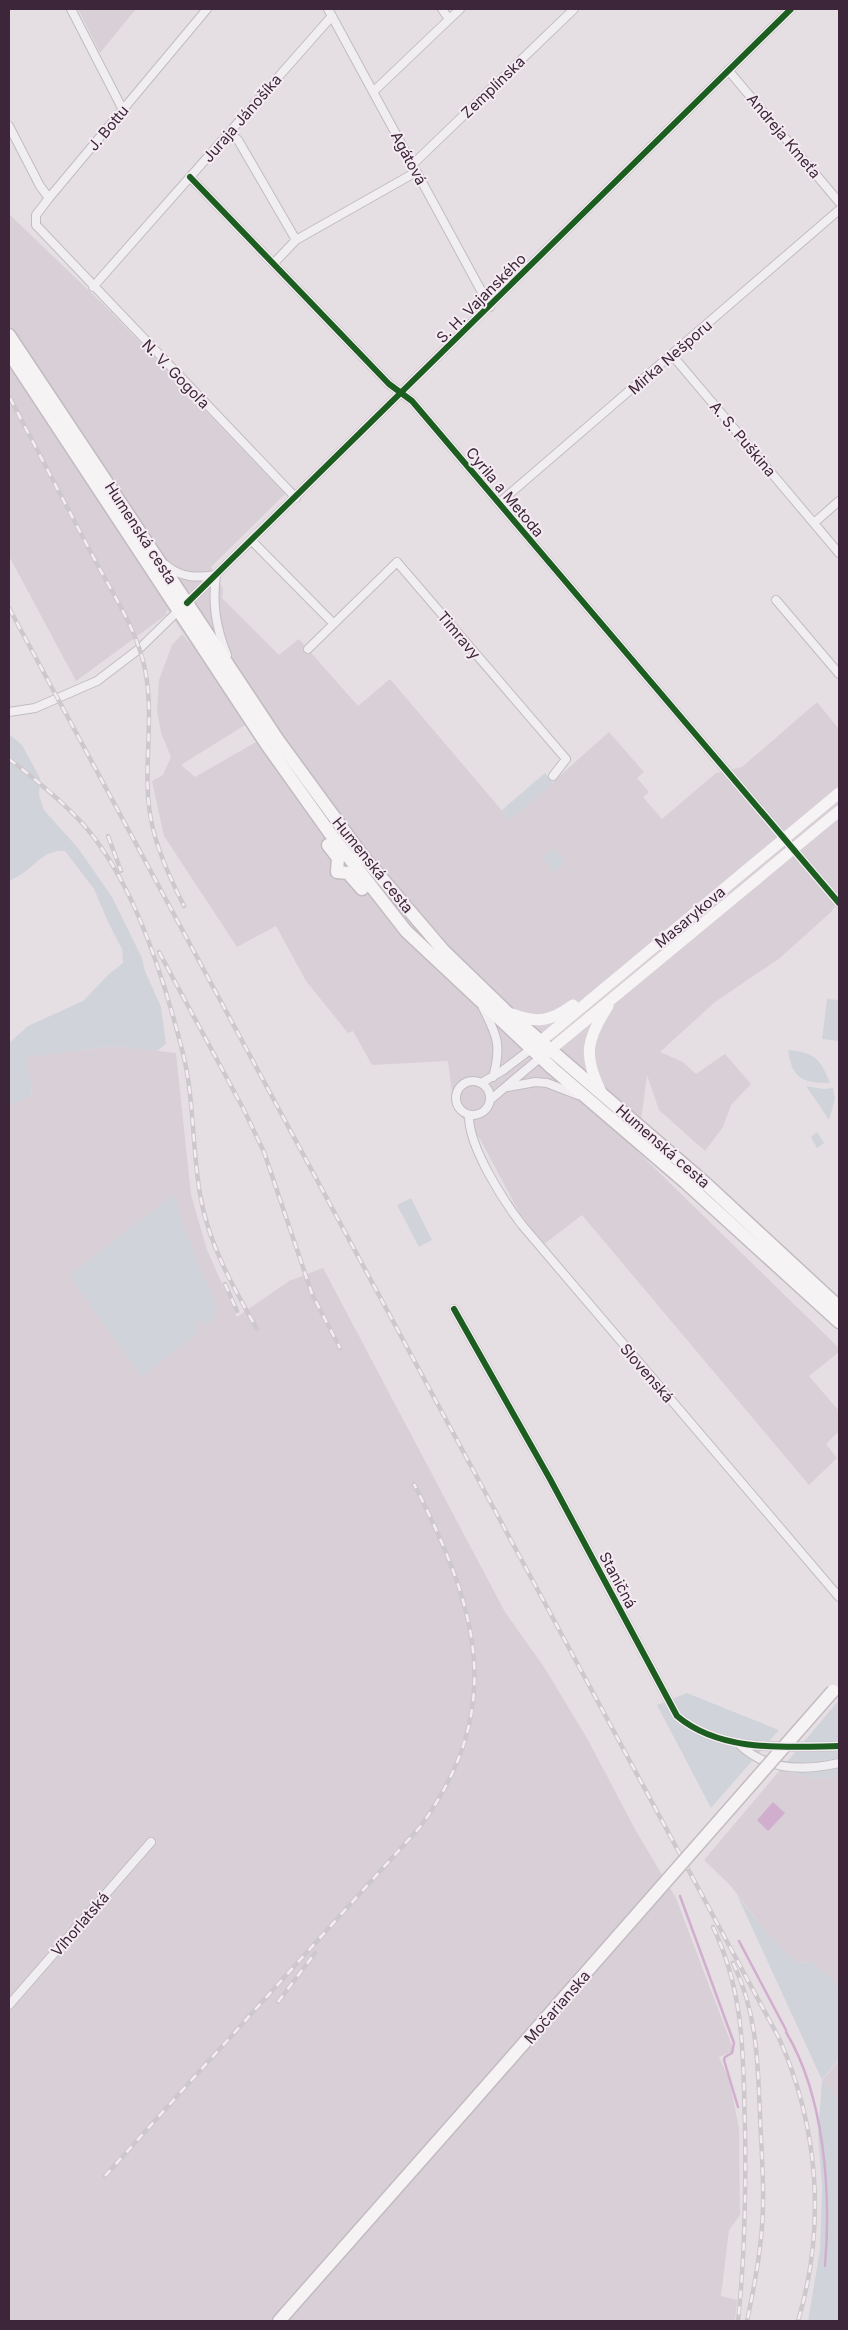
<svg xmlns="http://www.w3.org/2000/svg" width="848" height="2330" font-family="Inter,sans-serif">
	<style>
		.built { fill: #d9cfd7; fill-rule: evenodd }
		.green { fill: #d0d4da }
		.water { fill: #d1adce }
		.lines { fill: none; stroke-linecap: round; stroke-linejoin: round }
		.stream { stroke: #d1adce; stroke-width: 2.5 }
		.minor-casing { stroke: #c1bcc0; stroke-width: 10 }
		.primary-casing { stroke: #c3bbc1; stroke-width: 15 }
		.minor { stroke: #f1eef1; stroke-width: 8 }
		.secondary { stroke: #f5f3f4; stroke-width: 11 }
		.primary { stroke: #f5f3f4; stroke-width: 12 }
		.rail-casing { stroke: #ccc8cb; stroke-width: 4.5 }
		.rail { stroke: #f5ecf3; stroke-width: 2.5; stroke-dasharray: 8; stroke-linecap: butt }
		.primary-bridge-casing { stroke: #c3bbc1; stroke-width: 15; stroke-linecap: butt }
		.primary-bridge { stroke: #f5f3f4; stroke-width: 12 }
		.cycleway-casing { stroke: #f5ecf3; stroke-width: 9 }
		.cycleway { stroke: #1b5e20; stroke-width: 6 }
		.labels { text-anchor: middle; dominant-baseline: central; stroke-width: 4; stroke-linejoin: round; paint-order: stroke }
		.street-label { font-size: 15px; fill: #3d2639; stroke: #f5ecf3 }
	</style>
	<rect width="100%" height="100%" fill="#e5dfe4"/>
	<!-- built -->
	<path class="built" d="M78,9H136L100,53Z
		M9,214L106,307L285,494L211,567L223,589L222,598L279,655L299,639L358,706L390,679L510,820L609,732L644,772L637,778L649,792L643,797L662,819L716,773L742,767L817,702L839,729V899L831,912L780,958L715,1002L660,1052L683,1062L696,1074L725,1054L751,1084L731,1105L723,1127L705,1151L659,1110L647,1075L637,1151L839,1348V1352L809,1376L839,1411V1431L826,1444L837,1458L809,1485L582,1215L543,1245L519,1212L480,1139L454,1108L448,1061L372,1065L353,1031L348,1033L306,981L276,926L237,947L164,836L152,781L163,775L171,757L161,733L157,711L159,680L172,645L182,634L192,646L167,609L166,615L76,681L9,556ZM245,725L256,742L195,777L181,765Z
		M113,1046L176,1053L191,1195L207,1250L237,1317L289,1281L323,1268L505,1612L544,1667L588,1740L636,1831L676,1898L734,2051L719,2057L729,2079L739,2128L740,2215L729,2230L721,2296L737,2300L735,2321H9V1106L32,1095L26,1057Z
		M780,1770L815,1778L839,1777V1987L814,1963L796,1962L770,1937L730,1885L704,1860Z
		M839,2060V2101L822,2081Z"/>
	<!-- green -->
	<path class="green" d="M9,734L22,745L40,778L39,795L44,810L78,848L112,897L142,958L145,971L161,1007L166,1044L157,1051L113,1046L27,1057L32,1095L9,1106V1043L28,1026L83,1001L109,974L123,963L122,949L109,924L94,889L65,851C46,850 40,860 26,871C21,875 15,878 9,881Z
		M545,773L553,783L510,820L502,810Z
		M555,849L566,862L554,872L541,856Z
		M827,999L839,1000V1041L822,1039Z
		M788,1050C814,1052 821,1059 830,1083C803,1083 792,1079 788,1050Z
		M806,1086L823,1089L833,1088L835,1099L829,1120Z
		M817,1132L824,1143L817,1148L811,1137Z
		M174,1194L185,1230L216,1304C218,1316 213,1319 204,1327L201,1319L195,1322L198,1332L142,1377L69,1276Z
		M411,1198L432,1240L419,1247L397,1205Z
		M687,1693L779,1730L711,1808L657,1705Z
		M839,1700V1777L815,1778L780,1770Z
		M737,1895L770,1937L796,1962L814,1963L839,1987V2059L822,2080L839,2101V2321H808L820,2250L822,2187L818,2135L822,2080Z"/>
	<!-- water -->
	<path class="water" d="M773,1802L785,1813L768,1831L757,1820Z"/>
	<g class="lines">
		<!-- stream -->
		<path class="stream" d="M680,1896L734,2043L732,2053L725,2057L724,2060L738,2107
			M739,1941L786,2030
			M786,2032C825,2097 831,2192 825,2266"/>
		<!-- minor casing -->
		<g class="minor-casing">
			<path id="minor" d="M71,9L123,110
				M207,9L49,198L36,215V225L296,498
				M328,9L490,307
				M442,9L449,19
				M728,70L839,202
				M374,91L460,9
				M9,126L40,186L49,198
				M229,133L238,140L296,240
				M412,165L574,9
				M190,177L389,384L412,401L839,903
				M274,263L296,240L416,172
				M93,287L332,16
				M672,355L839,553
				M499,503L839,210
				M814,523L839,501
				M252,541L333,623
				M166,565C181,578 197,578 216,575
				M216,575C212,604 216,628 227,655
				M776,600L839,674
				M187,603L791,9
				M308,649L397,562L566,759L553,776
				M9,712L35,708L97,681L139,649L178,611
				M483,1008C497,1035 502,1046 493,1077
				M456 1098a17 17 0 1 1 34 0a17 17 0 1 1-34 0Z
				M481,1083L502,1071L531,1049
				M508,1087L535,1082L547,1083L578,1095
				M490,1100L541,1057
				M469,1115C468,1146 503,1200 522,1225L839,1597
				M454,1309L550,1479L677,1716C721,1753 786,1747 839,1746
				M739,1744C766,1771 804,1771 839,1763
				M9,2005L151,1842"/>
		</g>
		<!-- primary casing -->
		<g class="primary-casing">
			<path id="primary" d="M9,335L278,740L362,855L443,950L508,1013L704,1182L839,1307
				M9,353L267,745L329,832L406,931L552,1068L685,1182L839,1322
				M328,845L338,858L337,872L348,873L362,889
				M279,2321L467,2108"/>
		</g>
		<!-- minor -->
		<use href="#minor" class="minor"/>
		<!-- secondary -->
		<path class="secondary" d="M512,1014C538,1024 551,1021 573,1005
			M535,1046L839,793
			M544,1055L839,811
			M601,1092C583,1056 586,1040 608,1006"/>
		<!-- primary -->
		<use href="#primary" class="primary"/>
		<!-- rail casing -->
		<g class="rail-casing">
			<path id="rail" d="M10,398C38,452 67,507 96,562C112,592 132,623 142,657C157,709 142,762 150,814C155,846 170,878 184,906
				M9,608L779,2038C819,2128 826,2227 798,2321
				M9,759C35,779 61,800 83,824C123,870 147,932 165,989C173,1017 182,1044 187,1073C194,1113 193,1154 200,1194C208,1243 233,1287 257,1329
				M108,836L121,871
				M159,952L243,1108L264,1152L312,1294L340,1348
				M225,1284L237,1311
				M713,1927C745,1994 743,2056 745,2128C746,2193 745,2256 738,2321
				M733,1963C757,2012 758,2063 760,2116C761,2141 763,2167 763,2192C764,2235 756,2279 747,2321
				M278,2002L315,1953
				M105,2176L420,1827C508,1706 477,1608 414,1484"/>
		</g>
		<!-- rail -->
		<use href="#rail" class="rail"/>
		<!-- primary-bridge casing -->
		<g class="primary-bridge-casing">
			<path id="primary-bridge" d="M467,2108L833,1691"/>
		</g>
		<!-- primary-bridge -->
		<use href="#primary-bridge" class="primary-bridge"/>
		<!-- cycleway casing -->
		<g class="cycleway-casing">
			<path id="cycleway" d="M190,177L389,384L412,401L839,903
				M187,603L791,9
				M454,1309L550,1479L677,1716C721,1753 786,1747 839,1746"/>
		</g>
		<!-- cycleway -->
		<use href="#cycleway" class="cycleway"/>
	</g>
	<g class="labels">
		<!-- street labels -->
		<g class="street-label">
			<text transform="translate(493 87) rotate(-44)">Zemplínska</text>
			<text transform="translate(242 118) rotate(-49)">Juraja Jánošíka</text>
			<text transform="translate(108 128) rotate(-50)">J. Bottu</text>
			<text transform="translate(784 136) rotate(50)">Andreja Kmeťa</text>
			<text transform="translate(409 158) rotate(62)">Agátová</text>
			<text transform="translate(481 298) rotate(-45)">S. H. Vajanského</text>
			<text transform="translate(670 357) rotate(-41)">Mirka Nešporu</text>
			<text transform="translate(176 374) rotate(46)">N. V. Gogoľa</text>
			<text transform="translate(743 439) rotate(50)">A. S. Puškina</text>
			<text transform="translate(505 492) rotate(50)">Cyrila a Metoda</text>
			<text transform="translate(141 533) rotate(57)">Humenská cesta</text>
			<text transform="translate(459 635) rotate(50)">Timravy</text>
			<text transform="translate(373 865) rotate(51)">Humenská cesta</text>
			<text transform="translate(690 917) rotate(-40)">Masarykova</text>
			<text transform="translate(663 1146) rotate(41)">Humenská cesta</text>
			<text transform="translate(647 1373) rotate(49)">Slovenská</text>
			<text transform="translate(618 1580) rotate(62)">Staničná</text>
			<text transform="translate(80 1924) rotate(-49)">Vihorlatská</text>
			<text transform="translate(557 2007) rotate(-49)">Močarianska</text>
		</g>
	</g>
	<!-- border -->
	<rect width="848" height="2330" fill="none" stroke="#3d2639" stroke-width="20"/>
</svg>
